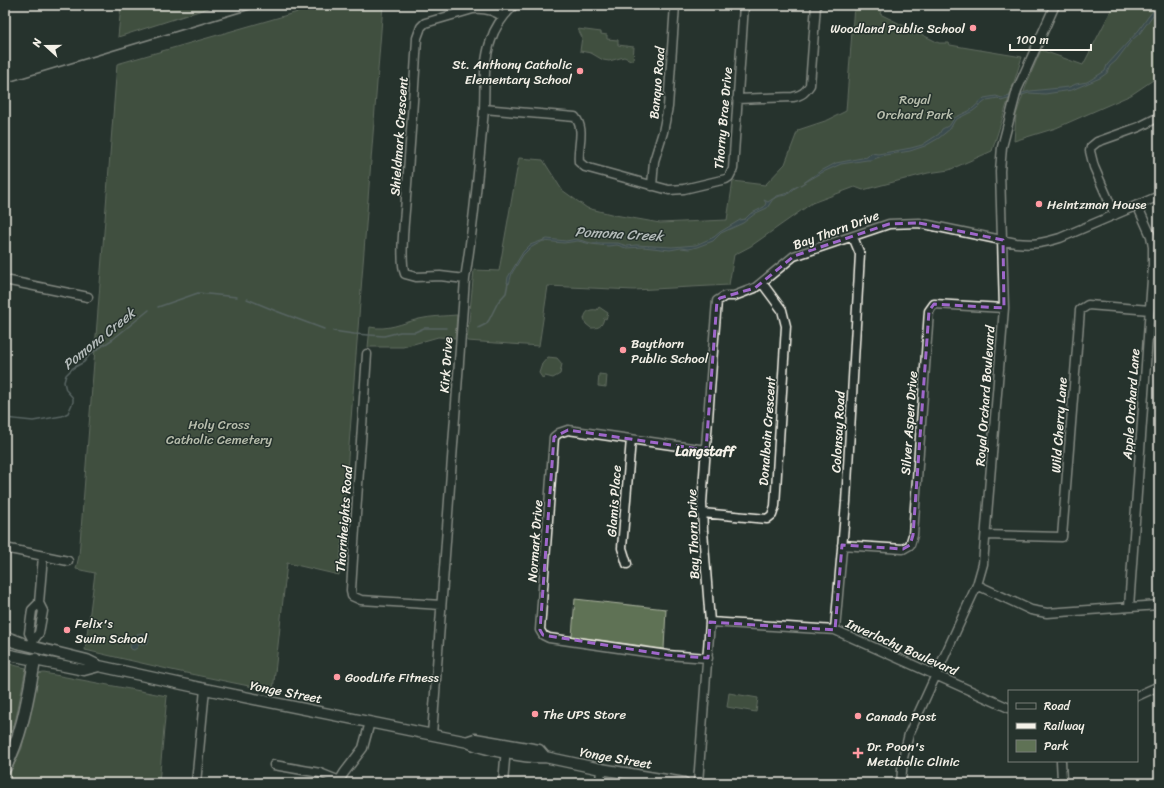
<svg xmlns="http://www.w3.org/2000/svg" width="1164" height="788" font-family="Sriracha,sans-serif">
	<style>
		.green { fill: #5f7255; stroke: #aab29e }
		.water { fill: #556b74; stroke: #95a1a2 }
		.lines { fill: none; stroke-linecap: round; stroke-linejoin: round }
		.stream { stroke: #95a1a2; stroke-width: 1.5 }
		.minor-casing { stroke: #f4f1e8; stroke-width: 11 }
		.major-casing { stroke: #f4f1e8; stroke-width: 13 }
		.highway-casing { stroke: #f4f1e8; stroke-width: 14 }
		.minor { stroke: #26332d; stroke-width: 8 }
		.major { stroke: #26332d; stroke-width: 10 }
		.highway { stroke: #26332d; stroke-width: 11 }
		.rail { stroke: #f4f1e8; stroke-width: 1.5 }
		.marked { fill: none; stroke: #9f67cb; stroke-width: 3; stroke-dasharray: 8 5; stroke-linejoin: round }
		.poi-dot { fill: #ff9aa2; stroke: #26332d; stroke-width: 1.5 }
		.labels { text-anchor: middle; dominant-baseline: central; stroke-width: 3; stroke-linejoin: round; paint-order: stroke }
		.poi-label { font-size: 13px; fill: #f4f1e8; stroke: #26332d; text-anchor: start }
		.street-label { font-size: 13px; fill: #f4f1e8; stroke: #26332d }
		.park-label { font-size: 13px; fill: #b8bead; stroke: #26332d }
		.water-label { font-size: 14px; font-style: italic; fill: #b4bbba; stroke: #26332d }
		.neighbourhood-label { font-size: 14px; font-weight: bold; fill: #f4f1e8; stroke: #26332d }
	</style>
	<rect width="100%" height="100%" fill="#26332d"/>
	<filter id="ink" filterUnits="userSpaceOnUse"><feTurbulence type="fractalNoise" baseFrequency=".025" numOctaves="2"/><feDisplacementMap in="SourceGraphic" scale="8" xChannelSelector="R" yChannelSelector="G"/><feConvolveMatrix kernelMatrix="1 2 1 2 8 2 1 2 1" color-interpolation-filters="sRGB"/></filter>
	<g filter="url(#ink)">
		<!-- green -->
		<path class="green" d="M121,5H218L118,37Z
			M322,5H383L339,575L287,563L273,691L176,671L85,650L95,573L76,569L79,556L117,64Z
			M854,5H883L880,14L939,43H949L950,45L1022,57L992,151L949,170L928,173L863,190L855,187L812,203L751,246L734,255L729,285L634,290L548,286L539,346L467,341L474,270L499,271L519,158L543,160L562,190L587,208L615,215L660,223L727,220L733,181L765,185L785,164L798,130L828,120L846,111Z
			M1114,5H1159V76L1131,95L1056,128L1014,141L1016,115L1027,83L1041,50L1083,65Z
			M578,29L601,32V34L607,35V39L618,40V45L634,47L633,61L624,57L609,61L603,60L591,53L580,51L582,37Z
			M599,307L608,313L606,319L604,318C602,327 599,328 591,328L586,324L584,319C586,311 589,309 597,310Z
			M457,315L455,338L438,337L403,347H368L370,327C388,331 402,323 419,319C432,316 445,316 457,315Z
			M548,357L557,358L562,364L560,374L553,378L545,376L543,379L539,373L542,364Z
			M599,374L607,375L606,387L598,386Z
			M575,599L666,609L664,649L572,636Z
			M5,663L26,668L16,718L5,755Z
			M44,673L167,696L159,783H5L22,748L34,681L37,674Z
			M729,693L758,698L756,712L727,707Z"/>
		<!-- water -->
		<path class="water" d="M1158,5L1159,9L1153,15L1140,33L1131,41L1116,61L1110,66L1107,73L1100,78L1072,90L1045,94L1029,93L1001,101L998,98L987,100L973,111L955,120L950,129L939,138L925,146L910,151L885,155L871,160H867L841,164L823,172L795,188L787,195L780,196L773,199L767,208L756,213L743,223L721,233L713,241L697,247L689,249L681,248L670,250L643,247L626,248L617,245L608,246L591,244L578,241L564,243L543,241L530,248L523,255L512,273L509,284L507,283L508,277L523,252L530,245L541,241L547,239L566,241L576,239L591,243H618L627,246L636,245L672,247L696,245L714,237L720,232L740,220L745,219L750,214L764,207L766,203L764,200L768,202L777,196L788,193L792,189L802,184L819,172L836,163L867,157L871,153L878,154L911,148L922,145L939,134L942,129L950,125L954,118L971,110L984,98L996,96L1002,98L1030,91L1069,87L1076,84L1087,82L1105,71L1107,65L1139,30L1148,17Z
			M143,633L148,637L149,640L147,644H139L137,648L134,650L131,649L130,646C132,641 136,639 138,634Z"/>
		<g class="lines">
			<!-- stream -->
			<path class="stream" d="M247,299L276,311L324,329
				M158,307L198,293L237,297
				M478,328L486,324L489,320L498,302L506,293L508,283
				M333,331L354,334L384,336L400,332H415L424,328H446
				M5,418L33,421L62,416L68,413L73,402V398L66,390L64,382L66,375L73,368L84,362L90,354L113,339L149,310"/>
			<!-- minor casing -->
			<g class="minor-casing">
				<path id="minor" d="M737,99L793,97C803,95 805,92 810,85L816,5
					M484,109L575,117C586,130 577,146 579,162L585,167L669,190L684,189L726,179L729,177L733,169L744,5
					M652,186L654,161L663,132L668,107L675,5
					M1115,215L1094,167L1090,151L1091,147L1097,142L1139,127L1159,117
					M465,279L440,276L416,277L405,274C399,260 405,215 406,198C410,145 414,92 417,38L421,27L425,23L473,9C485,8 494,10 503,17
					M5,280L88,297
					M367,354L353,558L351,590L352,596L361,600L441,605
					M706,450L568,430L559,433L554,437L540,630L543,635L549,638L667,655L708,658
					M702,513L767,519L772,515L775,506L786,326L782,310L762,283
					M986,535L1062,537L1080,310L1088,305L1150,310
					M842,545L903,549L910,545L913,535L929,311L934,304L1004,308
					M5,548L68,561
					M627,564L622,548L631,439
					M977,585L1031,610L1047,613L1159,605
					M1129,607L1153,265V247L1151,236L1137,205
					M710,622L835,630L1009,708
					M835,630L846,502L860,254L853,237
					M33,641L39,633L43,611L39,603L43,556
					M34,646L33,641L29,633L32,610L39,603
					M1137,696L1159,686
					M432,735L465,279C474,223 479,166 484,109C485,87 483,62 491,40C495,26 504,15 514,5
					M1061,761L1062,780
					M274,765L320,773L340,781
					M196,783L205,689
					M338,783L344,773L363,748L370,722
					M503,783L506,748
					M600,783L601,769
					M698,783L710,622L703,531L702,503L712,363L717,301L725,296H734L755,288L794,256L889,224L919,223L1016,243C1034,245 1043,243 1060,238L1159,196
					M901,783L903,758L909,734L977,585L983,564L1004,308L1000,171L1002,147L1017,90L1055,5"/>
			</g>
			<!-- major casing -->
			<g class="major-casing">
				<path id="major" d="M14,642L87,660L99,666L205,689L468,742C481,749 530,759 545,757L601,769L684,783
					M5,654L84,670L99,666
					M469,741L475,739L539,750L545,757"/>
			</g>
			<!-- highway casing -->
			<g class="highway-casing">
				<path id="highway" d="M5,637L21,643
					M5,768C23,734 28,696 35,659"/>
			</g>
			<!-- minor -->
			<use href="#minor" class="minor"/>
			<!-- major -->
			<use href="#major" class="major"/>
			<!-- highway -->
			<use href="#highway" class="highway"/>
			<!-- rail -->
			<path class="rail" d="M5,83L264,5"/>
		</g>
	</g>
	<!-- marked area -->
	<path d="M0 0H1164V788H0ZM919,223L1003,240L1004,308L934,304L929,311L913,535L910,545L903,549L842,545L835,630L710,622L708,658L667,655L543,635L540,630L554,437L568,430L706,450L717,301L720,298L755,288L794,256L889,224Z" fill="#26332d" fill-opacity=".55" fill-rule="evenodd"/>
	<path class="marked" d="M919,223L1003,240L1004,308L934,304L929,311L913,535L910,545L903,549L842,545L835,630L710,622L708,658L667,655L543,635L540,630L554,437L568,430L706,450L717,301L720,298L755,288L794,256L889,224Z"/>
	<!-- markers -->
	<g class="poi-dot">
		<circle cx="973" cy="28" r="4"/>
		<circle cx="580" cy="71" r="4"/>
		<circle cx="1039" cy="204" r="4"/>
		<circle cx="623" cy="350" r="4"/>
		<circle cx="67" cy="630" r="4"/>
		<circle cx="337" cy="677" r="4"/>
		<circle cx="535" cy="714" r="4"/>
		<circle cx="858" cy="716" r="4"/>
		<path d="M856 747h4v4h4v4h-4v4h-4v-4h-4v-4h4z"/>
	</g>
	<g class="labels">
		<!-- poi labels -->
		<g class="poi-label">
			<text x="965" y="28" text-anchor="end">Woodland Public School</text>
			<text x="572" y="64" text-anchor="end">St. Anthony Catholic<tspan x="572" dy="15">Elementary School</tspan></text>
			<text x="1047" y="204">Heintzman House</text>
			<text x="631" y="343">Baythorn<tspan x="631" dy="15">Public School</tspan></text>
			<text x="75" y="623">Felix's<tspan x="75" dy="15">Swim School</tspan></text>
			<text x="345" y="677">GoodLife Fitness</text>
			<text x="543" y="714">The UPS Store</text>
			<text x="866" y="716">Canada Post</text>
			<text x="867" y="746">Dr. Poon's<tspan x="867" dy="15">Metabolic Clinic</tspan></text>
		</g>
		<!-- street labels -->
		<g class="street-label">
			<text transform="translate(657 83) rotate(-85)">Banquo Road</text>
			<text transform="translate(723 118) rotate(-85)">Thorny Brae Drive</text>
			<text transform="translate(399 136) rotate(-86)">Shieldmark Crescent</text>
			<text transform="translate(836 230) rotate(-20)">Bay Thorn Drive</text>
			<text transform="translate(446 365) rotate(-86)">Kirk Drive</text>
			<text transform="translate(985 396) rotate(-86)">Royal Orchard Boulevard</text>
			<text transform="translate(1131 404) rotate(-86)">Apple Orchard Lane</text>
			<text transform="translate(909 423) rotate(-86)">Silver Aspen Drive</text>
			<text transform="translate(1059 425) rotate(-86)">Wild Cherry Lane</text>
			<text transform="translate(767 431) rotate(-86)">Donalbain Crescent</text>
			<text transform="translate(838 432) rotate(-87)">Colonsay Road</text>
			<text transform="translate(614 501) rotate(-86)">Glamis Place</text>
			<text transform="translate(344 519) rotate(-86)">Thornheights Road</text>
			<text transform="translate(693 534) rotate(-92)">Bay Thorn Drive</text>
			<text transform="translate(535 541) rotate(-86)">Normark Drive</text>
			<text transform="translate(902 647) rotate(24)">Inverlochy Boulevard</text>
			<text transform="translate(286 692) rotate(11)">Yonge Street</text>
			<text transform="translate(616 758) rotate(10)">Yonge Street</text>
		</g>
		<!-- park labels -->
		<g class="park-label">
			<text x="915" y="99">Royal<tspan x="915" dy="15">Orchard Park</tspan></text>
			<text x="219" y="424">Holy Cross<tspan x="219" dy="15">Catholic Cemetery</tspan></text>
		</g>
		<!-- water labels -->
		<g class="water-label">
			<text transform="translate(619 234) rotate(3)">Pomona Creek</text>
			<text transform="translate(99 339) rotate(-39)">Pomona Creek</text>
		</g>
		<!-- neighbourhood labels -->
		<g class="neighbourhood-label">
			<text x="705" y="451">Langstaff</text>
		</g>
	</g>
	<!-- margin -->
	<rect width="1164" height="788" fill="none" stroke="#26332d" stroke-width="20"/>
	<rect x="10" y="10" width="1144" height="768" fill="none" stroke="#f4f1e8" stroke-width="1.5" filter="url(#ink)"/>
	<!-- legend -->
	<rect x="1008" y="690" width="130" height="72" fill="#26332d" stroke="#787f78"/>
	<rect x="1016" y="703" width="20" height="6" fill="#26332d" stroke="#787f78"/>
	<text x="1044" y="710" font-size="12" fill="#f4f1e8">Road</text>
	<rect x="1016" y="723" width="20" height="6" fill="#f4f1e8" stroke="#787f78"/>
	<text x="1044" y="730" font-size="12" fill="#f4f1e8">Railway</text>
	<rect x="1016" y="740" width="20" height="12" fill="#5f7255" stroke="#787f78"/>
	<text x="1044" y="750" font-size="12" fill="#f4f1e8">Park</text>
	<!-- north arrow -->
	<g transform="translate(46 46) rotate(291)" stroke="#26332d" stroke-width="3" paint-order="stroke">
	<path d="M0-3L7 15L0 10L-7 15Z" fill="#f4f1e8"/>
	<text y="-6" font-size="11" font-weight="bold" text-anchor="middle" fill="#f4f1e8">N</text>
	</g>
	<!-- scale -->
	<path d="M1010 44v6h81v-6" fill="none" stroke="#f4f1e8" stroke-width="2"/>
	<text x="1016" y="44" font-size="12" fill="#f4f1e8" stroke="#26332d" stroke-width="3" paint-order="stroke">100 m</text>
</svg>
